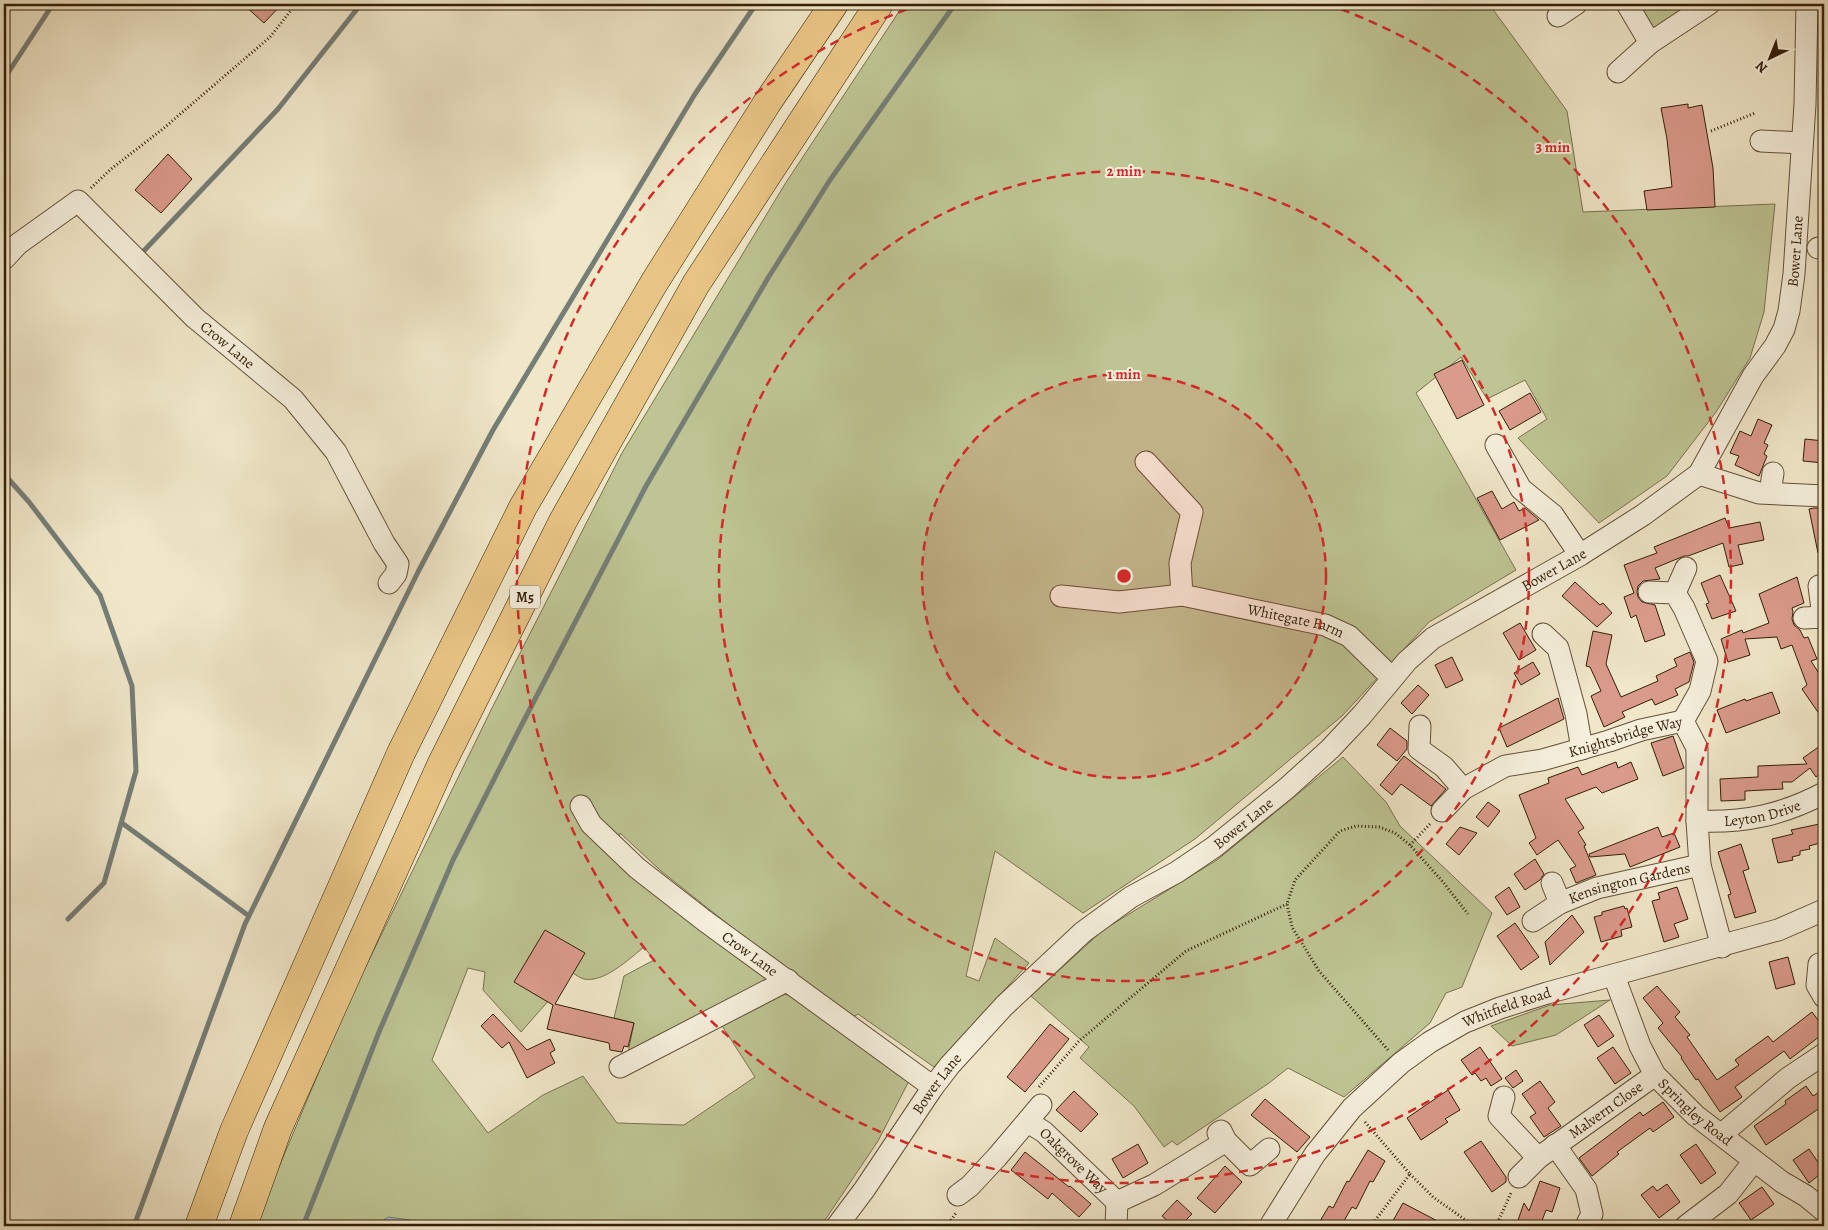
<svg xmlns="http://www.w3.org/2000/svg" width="1828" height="1230" font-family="Alegreya,serif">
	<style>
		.green { fill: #bec493; stroke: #79724d; fill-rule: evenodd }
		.water { fill: #a0bdc1; stroke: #757e77 }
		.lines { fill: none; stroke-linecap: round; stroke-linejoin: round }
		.stream { stroke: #757e77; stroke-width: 5 }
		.building { fill: #db9b8c; stroke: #341f07 }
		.minor-casing { stroke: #635138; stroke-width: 23 }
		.highway-casing { stroke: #341f07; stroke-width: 29 }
		.path { stroke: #341f07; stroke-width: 3; stroke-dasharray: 1 2.5; stroke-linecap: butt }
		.minor { stroke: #f5efdc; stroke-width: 21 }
		.highway { stroke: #e8c484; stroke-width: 28 }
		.ring { fill: none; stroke: #d62828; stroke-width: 2.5; stroke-dasharray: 9 6 }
		.labels { text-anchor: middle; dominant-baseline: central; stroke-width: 4; stroke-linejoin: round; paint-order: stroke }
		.shield { fill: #f5efdc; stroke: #6e5d47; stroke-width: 1 }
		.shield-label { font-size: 14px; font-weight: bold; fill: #341f07 }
		.street-label { font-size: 15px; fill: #341f07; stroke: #f5efdc }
		.centre { fill: #d62828; stroke: #f5efdc; stroke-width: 2.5 }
		.ring-label { font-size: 15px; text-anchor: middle; font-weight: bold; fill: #d62828; stroke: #f5efdc; stroke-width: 4; stroke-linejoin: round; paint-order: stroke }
	</style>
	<rect width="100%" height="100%" fill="#f0e7c9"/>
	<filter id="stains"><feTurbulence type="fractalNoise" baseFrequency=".004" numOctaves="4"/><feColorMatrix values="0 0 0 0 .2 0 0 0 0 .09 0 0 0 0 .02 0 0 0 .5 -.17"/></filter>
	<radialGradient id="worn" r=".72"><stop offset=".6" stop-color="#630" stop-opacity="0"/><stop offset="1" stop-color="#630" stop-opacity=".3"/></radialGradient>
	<!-- green -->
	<path class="green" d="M904,4H1489L1567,111L1583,212L1775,204L1764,312L1750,358L1716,412L1667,476L1599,523L1518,438L1547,419L1525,380L1487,399L1461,357L1416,393L1516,570L1429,622L1342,716L1195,839L1083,913L995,851L966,976L979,981L995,938L1029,963L934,1067L858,1014L838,1026L909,1081L878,1141L821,1226H257L269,1191L346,1007L492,708L622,453L785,184ZM620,833L661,871L792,975L796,996L781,994L719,1021L755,1077L684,1125L617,1123L583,1076L543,1095L488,1133L432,1060L468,968L485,972L483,990L521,1032L573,973C576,975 580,978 584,979C604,983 629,959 644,947L654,960L624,976L614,1018L634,1023L627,1058L772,980L616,853Z
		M1634,4H1695L1653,33Z
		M1343,757L1386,802L1400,826L1492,913L1462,987L1446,993L1430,1023L1344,1097L1288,1068L1269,1083L1177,1145L1172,1141L1164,1147L1134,1106L1080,1058L1089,1047L1031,996L1103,930L1217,860Z
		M1610,1000L1556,1035L1512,1046L1491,1026L1550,1005Z"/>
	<!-- water -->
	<path class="water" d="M388,1217L410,1220L415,1226H375Z"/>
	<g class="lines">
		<!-- stream -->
		<path class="stream" d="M4,79L53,4
			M139,256L278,109L361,4
			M4,474L29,502L100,595L132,686L136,771L104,883L68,919
			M122,823L249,916
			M134,1226L245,924L418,572L493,430L695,94L756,4
			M303,1226L379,1032L453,860L520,728L646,486L768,278L830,180L955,4"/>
	</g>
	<!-- building -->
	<path class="building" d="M243,4H282L264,23Z
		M1688,104V108L1702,105L1713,168L1715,207L1647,210L1644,191L1672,187L1667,139L1661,108Z
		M168,154L192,179L161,213L135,190Z
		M1462,360L1484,405L1457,419L1434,374Z
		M1530,393L1541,412L1510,430L1499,411Z
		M1758,419L1772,425L1764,443L1768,445L1764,454L1767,456L1759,476L1735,465L1739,456L1730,453L1740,431L1751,436Z
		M1805,439L1824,441V463L1803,461Z
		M1492,491L1502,509L1514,502L1519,511L1525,508L1539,520L1500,540L1477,498Z
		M1814,508H1824V552L1818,553L1809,509Z
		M1725,518L1729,528L1760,522L1764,540L1738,545L1743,564L1729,567L1723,543L1688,556H1684L1655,568L1660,579L1643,581L1638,586L1637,592L1638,597L1642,602L1655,605L1665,635L1645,642L1636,615L1631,618L1624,597L1634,593L1624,565L1657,553L1654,547Z
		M1720,575L1736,611L1712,619L1706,604L1709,603L1701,583Z
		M1797,577L1804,603L1792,608L1793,612L1792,619L1794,625L1800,630L1804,638L1808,637L1817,659L1811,661L1824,681V721L1802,689L1807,685L1792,645L1781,649L1777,637L1745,639L1750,655L1728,662L1721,639L1742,630L1743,633L1769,623L1759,594Z
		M1575,582L1600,605L1603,603L1612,613L1597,627L1562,596Z
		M1520,623L1536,650L1519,660L1503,633Z
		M1593,631L1612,635L1606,664L1621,697L1658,681L1656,676L1677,666L1674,659L1690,652L1694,662L1689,682L1675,689L1678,695L1655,705L1652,699L1622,712L1625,717L1604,727L1591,696L1601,691L1590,667L1586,666Z
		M1452,657L1463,680L1446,688L1435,665Z
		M1533,662L1540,674L1521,685L1514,673Z
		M1418,685L1429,695L1412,714L1401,703Z
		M1772,692L1780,713L1726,733L1717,710L1745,699L1746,701Z
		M1558,698L1564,719L1507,747L1499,728Z
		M1390,728L1407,741V749L1397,761L1377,745Z
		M1673,736L1684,768L1663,776L1651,743Z
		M1824,743V771L1816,777L1810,768L1792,782H1782L1783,789L1745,791V800L1721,801L1720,779L1758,777V766L1807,764L1803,758Z
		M1404,756L1446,789L1431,806L1401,784L1392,795L1380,785Z
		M1616,762L1618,768L1631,762L1638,779L1602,793L1596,787L1565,799L1584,828L1578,832L1586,845L1584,846L1596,875L1576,883L1570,869L1576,866L1558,840L1537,855L1529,843L1536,838L1519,795L1549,783L1548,778L1578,767L1582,775Z
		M1488,802L1500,811L1488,827L1476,817Z
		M1824,823V842L1809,846L1810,849L1800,851V855L1792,857L1793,860L1778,863L1772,839L1793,834L1791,830Z
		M1460,827L1477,833L1459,855L1446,844Z
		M1658,827L1662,837L1674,833L1680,847L1630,867L1625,854L1590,857L1589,854Z
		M1741,844L1749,869L1743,871L1756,912L1735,918L1728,895L1731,894L1718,852Z
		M1535,859L1544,874L1540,880L1525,890L1514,874Z
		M1509,887L1520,907L1507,915L1495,897Z
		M1677,887L1688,919L1674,924L1679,937L1664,942L1652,901L1660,899L1658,893Z
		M1624,906L1625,909L1627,908L1632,927L1621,930L1622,936L1601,942L1594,917L1602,915V912Z
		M1572,915L1584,932L1550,965L1545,942Z
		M1515,923L1539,957L1521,970L1497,936Z
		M545,930L585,953L555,1004L634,1023L628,1047L624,1046L622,1052L610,1050L609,1043L547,1029L553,1005L514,982Z
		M1788,957L1795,984L1776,989L1769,962Z
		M1657,986L1680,1012L1675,1017L1690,1035L1687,1037L1717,1080L1739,1065L1735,1060L1768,1036L1773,1042L1812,1012L1824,1028V1033L1790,1059L1784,1051L1735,1087L1742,1097L1720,1112L1698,1079L1696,1080L1681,1058L1682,1057L1658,1028L1663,1023L1643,998Z
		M493,1014L527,1050L550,1039L555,1050L550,1053L555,1063L527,1078L509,1042L502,1048L481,1026Z
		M1599,1015L1614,1036L1598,1047L1584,1025Z
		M1050,1024L1069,1039L1025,1092L1007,1077Z
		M1480,1047L1502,1079L1491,1086L1486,1078L1481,1081L1475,1073L1472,1075L1461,1060Z
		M1613,1047L1631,1073L1615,1084L1597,1058Z
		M1516,1070L1523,1081L1513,1088L1505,1078Z
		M1540,1081L1555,1102L1548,1108L1561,1126L1544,1137L1530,1117L1536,1113L1522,1094Z
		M1806,1086L1813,1096L1824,1089V1105L1766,1145L1754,1126L1786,1104L1785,1101Z
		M1448,1090L1460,1110L1445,1119L1448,1122L1421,1140L1407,1118Z
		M1074,1091L1098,1114L1081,1132L1056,1110Z
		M1265,1099L1310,1137L1297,1152L1251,1115Z
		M1663,1102L1674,1117L1653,1132L1650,1128L1617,1152L1619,1154L1592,1176L1579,1158L1640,1112L1643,1116Z
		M1481,1141L1506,1177V1182L1492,1192L1464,1152Z
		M1138,1144L1148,1163L1123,1178L1112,1159Z
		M1696,1144L1716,1173L1701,1184L1680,1155Z
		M1809,1149L1824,1171L1809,1183L1793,1160Z
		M1368,1150L1385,1161L1373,1182L1370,1181L1356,1209L1352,1207L1341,1226H1317L1329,1206L1333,1208L1347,1181L1349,1182Z
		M1025,1152L1069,1187L1070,1186L1091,1204L1079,1217L1052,1193L1048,1199L1011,1170Z
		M1225,1166L1242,1182L1215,1213L1197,1198Z
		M1540,1181L1560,1188L1552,1212L1546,1210L1540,1226H1516L1524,1203L1529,1211Z
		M1667,1184L1680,1202L1659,1218L1641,1195L1653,1186L1657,1191Z
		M1762,1187L1774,1204L1751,1220L1739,1203Z
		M1177,1200L1192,1214L1180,1226H1174L1162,1216Z
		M1403,1203L1447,1226H1390Z"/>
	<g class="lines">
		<!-- minor casing -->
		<g class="minor-casing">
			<g id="minor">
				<path d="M1627,4L1650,43L1709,4"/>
				<path d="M1558,16L1576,4"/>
				<path d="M1618,72L1650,43"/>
				<path d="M1761,141L1802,143"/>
				<path d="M1818,248L1824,247"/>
				<path id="s1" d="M4,259L18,244L78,201L195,318L293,399L336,452L384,543L398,564L396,574L389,583"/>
				<path d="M1496,445L1521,489L1553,515L1580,555"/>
				<path id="s2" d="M1146,462L1192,512L1180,563L1182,595L1325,625L1349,636L1392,678"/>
				<path d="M1699,474L1759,493L1824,496"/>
				<path d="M1770,493L1773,473"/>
				<path d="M1819,586L1823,617"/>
				<path d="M1649,592L1675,593L1684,608L1707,661L1700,691L1683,721"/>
				<path d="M1675,593L1686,568"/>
				<path d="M1061,596L1119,602L1182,595"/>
				<path d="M1804,618L1823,617L1824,619"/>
				<path d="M1543,634L1558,648L1576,714L1582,749"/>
				<path id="s3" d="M1420,726L1419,749L1444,767L1463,789L1505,766L1542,760L1609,741L1641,730L1683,721L1697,748V821L1700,865L1722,947"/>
				<path id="s4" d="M581,806L591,824L637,868L705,921L933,1087"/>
				<path d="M1442,811L1463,789"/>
				<path id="s5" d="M1697,821C1745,823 1782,815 1824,793"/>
				<path id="s6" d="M1552,883L1560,903L1597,888L1700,865"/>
				<path d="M1533,921L1560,903"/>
				<path d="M1819,964L1817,985L1824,997"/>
				<path id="s7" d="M1614,976L1640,1046L1655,1075L1695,1115L1782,1182L1806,1196L1824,1211"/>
				<path d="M620,1067L788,980"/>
				<path id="s8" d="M1504,1097L1499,1116L1538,1158L1655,1075"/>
				<path id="s9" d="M1028,1122L1044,1132L1117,1202L1154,1185L1226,1141"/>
				<path d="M1218,1133L1221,1131L1226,1141L1250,1165L1269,1149"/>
				<path d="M1722,1134L1788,1078L1824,1054"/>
				<path d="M1555,1145L1586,1189L1592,1214L1586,1226"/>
				<path d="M1519,1177L1538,1158"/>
				<path d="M958,1195L970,1186L997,1157L1041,1105"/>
				<path id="s10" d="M837,1226L864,1190L933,1087L950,1065L1004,1006L1083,932L1131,897L1177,872L1214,847L1287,788L1330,749L1362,715L1407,661L1433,638L1580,555L1643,515L1699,474L1753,376L1775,346L1784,329L1789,311L1794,274L1805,104L1807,4"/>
				<path d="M1116,1226L1117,1202"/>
				<path id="s11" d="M1270,1226L1315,1154L1352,1108L1401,1063L1430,1042L1465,1022L1500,1008L1547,993L1778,930L1824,910"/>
				<path d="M1686,1226L1728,1194L1754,1161"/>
			</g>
		</g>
		<!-- highway casing -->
		<g class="highway-casing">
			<path id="highway" d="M199,1226L234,1131L401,753L523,507L654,283L767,103L834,4
				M243,1226L278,1128L441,765L563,521L696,284L879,4"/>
		</g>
		<!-- path -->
		<path class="path" d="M1711,131L1755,113
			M91,188L111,169L164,128L270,37L296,4
			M1410,845L1430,824
			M1388,1050L1319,971L1292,927L1287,904L1295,880L1340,831L1356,826L1379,827L1395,833L1410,845L1443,882L1468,914
			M1039,1087L1079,1041L1186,951L1287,904
			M1365,1122L1410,1174L1371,1226
			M1410,1174L1433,1197L1474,1226
			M947,1226L956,1213
			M1496,1226L1511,1193"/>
		<!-- minor -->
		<use href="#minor" class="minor"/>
		<!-- highway -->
		<use href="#highway" class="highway"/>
	</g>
	<!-- distance rings -->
	<circle cx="1124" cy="576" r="202" fill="#d62828" fill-opacity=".12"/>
	<g class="ring">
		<circle cx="1124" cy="576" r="202"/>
		<circle cx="1124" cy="576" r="405"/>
		<path d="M1327 4A607 607 0 1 1 921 4"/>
	</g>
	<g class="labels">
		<!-- shield labels -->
		<rect class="shield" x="510" y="585.5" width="30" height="23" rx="4"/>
		<g class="shield-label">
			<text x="525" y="597">M5</text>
		</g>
		<!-- street labels -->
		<g class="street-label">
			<text stroke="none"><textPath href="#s10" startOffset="1405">Bower Lane</textPath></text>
			<text stroke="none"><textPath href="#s1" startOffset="302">Crow Lane</textPath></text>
			<text stroke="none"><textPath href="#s10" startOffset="984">Bower Lane</textPath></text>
			<text stroke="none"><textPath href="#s2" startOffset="269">Whitegate Farm</textPath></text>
			<text stroke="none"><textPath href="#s3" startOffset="255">Knightsbridge Way</textPath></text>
			<text stroke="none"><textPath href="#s5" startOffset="66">Leyton Drive</textPath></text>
			<text stroke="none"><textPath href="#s10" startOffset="579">Bower Lane</textPath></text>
			<text stroke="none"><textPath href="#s6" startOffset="94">Kensington Gardens</textPath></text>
			<text stroke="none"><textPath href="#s4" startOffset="226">Crow Lane</textPath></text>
			<text stroke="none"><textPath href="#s11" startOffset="331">Whitfield Road</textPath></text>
			<text stroke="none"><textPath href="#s10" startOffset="174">Bower Lane</textPath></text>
			<text stroke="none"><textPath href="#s8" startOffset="160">Malvern Close</textPath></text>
			<text stroke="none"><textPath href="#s7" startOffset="162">Springley Road</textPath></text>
			<text stroke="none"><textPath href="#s9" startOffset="60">Oakgrove Way</textPath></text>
		</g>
	</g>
	<circle cx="1124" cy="576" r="8" class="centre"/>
	<g class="ring-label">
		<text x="1553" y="152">3 min</text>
		<text x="1124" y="176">2 min</text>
		<text x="1124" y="379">1 min</text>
	</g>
	<!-- margin -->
	<rect width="1828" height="1230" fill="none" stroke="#f0e7c9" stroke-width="20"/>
	<rect x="5" y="5" width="1818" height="1220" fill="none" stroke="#341f07" stroke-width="2.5"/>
	<rect x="10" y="10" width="1808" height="1210" fill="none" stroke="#341f07"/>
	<!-- north arrow -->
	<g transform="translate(1770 58) rotate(223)" stroke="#f5efdc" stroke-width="4" paint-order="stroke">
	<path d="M0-4L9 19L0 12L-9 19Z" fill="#341f07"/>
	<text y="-8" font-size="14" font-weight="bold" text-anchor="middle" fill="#341f07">N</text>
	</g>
	<rect width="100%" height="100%" filter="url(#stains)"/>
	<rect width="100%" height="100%" fill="url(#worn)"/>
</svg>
